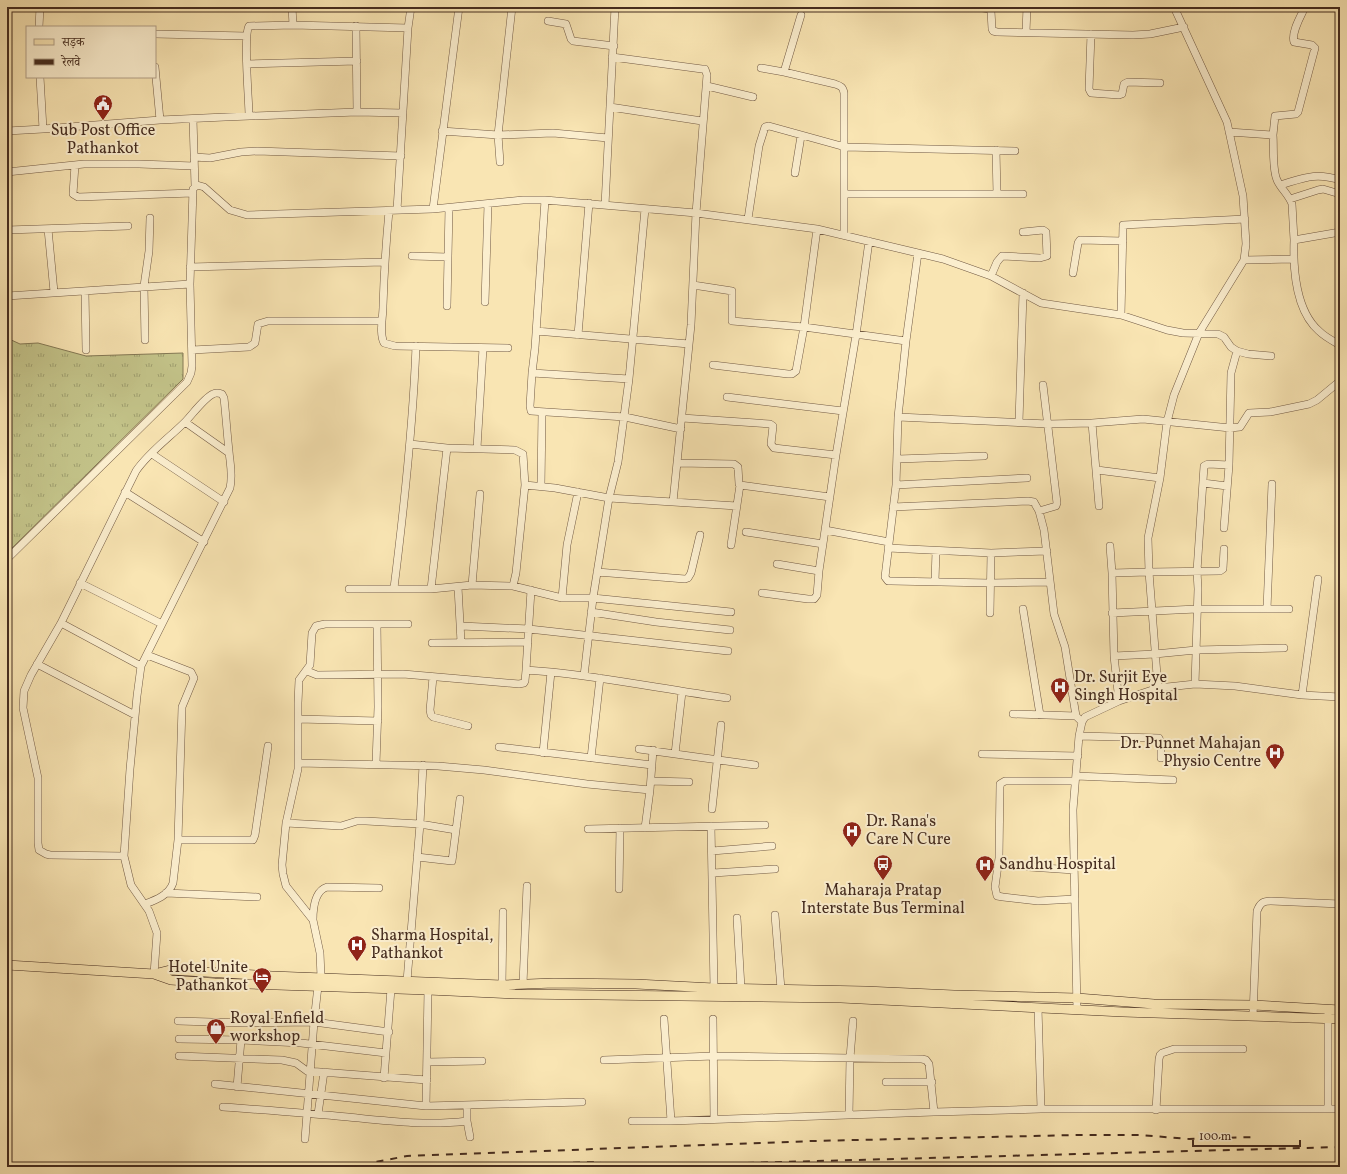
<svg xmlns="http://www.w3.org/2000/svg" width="1347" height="1174" font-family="Vollkorn,'Noto Serif Devanagari',serif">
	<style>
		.grass { fill: url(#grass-tufts); stroke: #847854 }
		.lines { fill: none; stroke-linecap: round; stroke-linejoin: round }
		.minor-casing { stroke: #725a44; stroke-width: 8 }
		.major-casing { stroke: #452c1f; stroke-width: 10 }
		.minor { stroke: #fbeece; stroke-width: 7 }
		.major { stroke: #f9e5b3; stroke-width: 9 }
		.rail { stroke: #452c1f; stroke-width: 2; stroke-dasharray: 7 7; stroke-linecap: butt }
		.labels { text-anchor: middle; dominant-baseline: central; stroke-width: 4; stroke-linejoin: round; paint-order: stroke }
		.poi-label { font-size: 16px; fill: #452c1f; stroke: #fbeece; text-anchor: start }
	</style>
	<defs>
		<pattern id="grass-tufts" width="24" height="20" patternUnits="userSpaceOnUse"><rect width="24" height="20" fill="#c3c389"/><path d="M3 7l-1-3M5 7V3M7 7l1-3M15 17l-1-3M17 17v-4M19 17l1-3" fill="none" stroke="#a09f6f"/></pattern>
	</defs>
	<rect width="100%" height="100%" fill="#f9e5b3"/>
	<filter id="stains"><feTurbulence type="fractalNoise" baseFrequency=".005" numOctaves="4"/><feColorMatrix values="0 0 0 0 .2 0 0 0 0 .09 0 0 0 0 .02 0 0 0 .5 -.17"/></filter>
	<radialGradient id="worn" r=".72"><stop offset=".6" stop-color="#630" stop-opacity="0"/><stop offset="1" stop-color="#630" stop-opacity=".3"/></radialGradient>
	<!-- grass -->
	<path class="grass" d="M7,338L20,344L38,343L86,356L183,353V379L7,553Z"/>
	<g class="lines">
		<!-- minor casing -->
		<g class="minor-casing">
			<path id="minor" d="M147,7H149
				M292,7L293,25
				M975,7L990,9L991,11L992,29L993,31L997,32L1133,35L1150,34L1184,27
				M548,21L566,24L571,39L573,41L614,46
				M356,26L357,112
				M39,27L40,7
				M1026,32L1027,7
				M155,34L247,36
				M1091,34L1089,89L1091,93L1119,95L1122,94L1124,84L1128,82L1160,83
				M612,57L702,69H705L707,75L696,213L691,325L673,502
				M247,64L357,61
				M155,67L160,120
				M761,68L784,72L835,84C841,86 843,87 844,93V235
				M784,72L801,15
				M40,77L43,129L160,120L225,117L357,112L403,113
				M707,86L753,97
				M610,107L702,121
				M249,116C249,100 243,36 249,26L293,25L408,28
				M193,119L195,186
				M7,131L43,129
				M442,131L498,135L553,133L608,138
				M1229,132L1273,135C1274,147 1272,169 1277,180C1281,189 1289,195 1292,204L1294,240
				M1273,135L1275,116L1296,114L1298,112L1315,48L1312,45L1294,42C1291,32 1301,16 1305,7
				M996,150L997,194
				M194,157L210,158L241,152L257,151L401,156
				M500,162L498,135L512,7
				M75,165L73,194L78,197L193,193
				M7,172L84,164H139L194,166
				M795,173L801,136
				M1280,185C1304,178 1315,172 1340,180
				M845,194H1023
				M1290,199L1318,190L1323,189L1340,194
				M545,200L535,348L532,373L629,379L645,209
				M605,205L615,7
				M433,209L459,7
				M397,210L408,28L411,7
				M389,211C386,243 384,274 383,306C383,318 379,333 384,343L395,346L508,348
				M748,219L759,146L765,127L769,126L845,147L1015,151
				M48,229L54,292
				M7,230L128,226
				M1340,232L1294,240C1293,269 1296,311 1319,331C1325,337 1333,341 1340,345
				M918,253L906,341L898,417L896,485L885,577L888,581H891L990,583L1050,582
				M412,256L448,257
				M1244,260L1293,259
				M190,267L384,262
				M1073,273L1078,243L1080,240L1123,241
				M991,276L997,262L1002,256L1040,258L1047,256L1046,232L1043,230L1023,232
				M693,285L732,291V321L804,327L906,341
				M85,291L86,350
				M7,296L190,284
				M485,302L488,204
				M447,306L449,208
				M1121,315L1123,225L1245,219
				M536,331L689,344
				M578,335L589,203
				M145,340L144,286L149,251L150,218
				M192,350L249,347L255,343L258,324L268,321H382
				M713,365L788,374H792L796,371L804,327L817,229
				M532,373L530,406L531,411L625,417L681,429
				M727,397L843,411
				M898,417L1048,424L1092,423L1143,419L1230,428L1240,427L1249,413L1270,412L1309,404L1317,400L1340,381
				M682,418L770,424L773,426L771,444L774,448L836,455
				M185,422L229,453
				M1019,422L1023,293
				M1092,423L1099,506
				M410,444L447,448L515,450L523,454L525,485L516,573L513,586
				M477,448L483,348
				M152,454L224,502
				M898,459L984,456
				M678,463L734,464L738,467L739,484L740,485L830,497
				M1097,470L1160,478
				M1203,483L1227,486
				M525,485L555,488L609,498L737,506
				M896,485L1027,478
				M541,486L542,412
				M125,492L204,542
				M893,507L1028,501L1034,502L1035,504L1039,511L1044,530L1054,614L1065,647L1076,716L1082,722
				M1039,511L1056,506L1057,503L1043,385
				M1224,528L1229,465L1231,373L1237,351
				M825,530L889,542
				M746,532L823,544
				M731,545L740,485
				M1110,546L1112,573L1114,656L1119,701
				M888,548L991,553L1047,551
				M7,559L187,382L191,373L192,366L190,284L193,189L197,185L204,187L230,210L247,215L433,209L523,200H545L696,213L817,229L943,259L991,276L1041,303L1121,315L1167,330L1183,333L1218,334L1224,337L1231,347L1237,351L1248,354L1271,356
				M777,564L819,571
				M597,572L685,579L688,578L691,573L700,535
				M1112,573L1149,572L1220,571L1223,569L1224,549
				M935,581L936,551
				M80,583L162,624
				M472,585L480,494
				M458,587L461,642
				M394,588C404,508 413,427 416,346
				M349,589H431L472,585L513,586L562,598H593L731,612
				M431,589L447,448
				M531,590L526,670L551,672
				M762,593L808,599H814L817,595L819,571L836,455L856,335L869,241
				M562,598L567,545L578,492
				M1023,609L1040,715
				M1267,609L1272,484
				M591,612L656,622L730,630
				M990,613L991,553
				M1112,613L1197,609H1289
				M61,623L141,666
				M461,626L529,629L728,651
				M432,643L528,642
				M1114,656L1155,654L1196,650L1284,648
				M37,664L135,715
				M307,671L317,675L403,674L519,684L524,683L525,681L526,670
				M584,676L593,598L609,498L618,462L629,379
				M433,677L430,710L431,715L433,717L468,726
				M1195,684L1198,589L1197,571L1204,466L1208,464L1229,465
				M1158,688L1149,572L1148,538L1160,478L1167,422L1174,395L1199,333L1244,260L1246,244L1243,196L1227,122L1174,7
				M1302,695L1318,579
				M1013,714L1076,716
				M298,719L378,721
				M1079,736L1159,738L1161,743V758
				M499,747L652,765
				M639,749L755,765
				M543,753L551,672C610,678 668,690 727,698
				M675,754L682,692
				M982,754L1078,756
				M591,758L600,678
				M298,763L438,766L484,770L587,784L650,790L653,750
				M376,764L378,707L377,624
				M1076,776L1173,780
				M651,781L689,782
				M712,809L721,725
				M286,823L341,826L357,821H366L420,824L456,830
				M711,826L714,988
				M645,828L650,790
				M588,829L765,825
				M178,840H253L255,835L268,746
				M712,851L772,846
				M124,856L50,855L46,854L39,850L38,843V778L23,708L24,691L31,675L61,623L136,471C149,452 169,438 185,422C192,415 204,398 213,394C216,392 219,393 222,394L224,398C226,416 227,433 229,451C230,464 233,474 230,488L141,666L137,696L130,769L124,856L131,885L149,911L157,933L154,974
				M417,857L452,861L460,799
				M1029,867L1074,870
				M713,873L775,869
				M619,889L620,828
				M166,893L257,897
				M1075,899L1038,901L1003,897L997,896L995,887L999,858L1000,784L1005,781H1075
				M145,904C156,900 169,895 173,883L178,840L182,707L194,678L191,672L147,655
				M775,915L781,989
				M737,918L741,988
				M313,920C313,909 314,891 327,887L379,888
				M407,981L420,824L423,765
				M523,984L527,886
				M502,985L503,912
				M1038,1008L1041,1109
				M1077,1010L1073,810L1079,736L1082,722L1085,717L1119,701L1158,688L1195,684L1235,686L1302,695L1340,697
				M1328,1014V1109
				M1253,1016L1257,911C1260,903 1263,901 1271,901L1340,904
				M664,1019L671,1121
				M713,1019L714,1119
				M178,1021L245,1023L314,1022L389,1032
				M179,1039L241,1040L301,1043L386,1053
				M179,1056L282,1060L296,1063L307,1071L427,1080
				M604,1060L714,1056L922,1059L926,1060L929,1064L934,1112
				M427,1062L482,1061
				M384,1078L391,989
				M886,1082H932
				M215,1084L426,1106L582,1102
				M237,1087L241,1040
				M467,1105V1121L470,1137
				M426,1106L428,990
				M223,1107C264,1110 306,1113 348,1117C388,1121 428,1126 467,1121
				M1156,1110L1159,1059L1160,1055L1162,1053L1174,1049H1243
				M318,1114L324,1072
				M849,1115L850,1058L853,1021
				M632,1121H671L934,1112L1041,1109H1340
				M305,1139L314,1022L318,986L321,977L320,953L313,920L286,886L283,874L282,865L286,823L298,769V703L299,680L310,665L312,633L316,626L325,624H408"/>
		</g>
		<!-- major casing -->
		<g class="major-casing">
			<path id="major" d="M7,965L154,974L171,980L215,983L428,990L515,994L841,998L1123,1012L1340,1019
				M154,974L170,970L272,976L502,985L554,983L636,984L714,988L865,991L954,995L1077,998L1154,1004L1253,1005L1340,1010"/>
		</g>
		<!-- minor -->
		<use href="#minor" class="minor"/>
		<!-- major -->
		<use href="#major" class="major"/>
		<!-- rail -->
		<path class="rail" d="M349,1167L407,1156L623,1148L813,1141L1077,1135H1140L1189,1139L1255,1137
			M405,1167L601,1162
			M593,1167L1340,1147"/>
	</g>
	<!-- icons -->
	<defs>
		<g id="civic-pin" transform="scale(1)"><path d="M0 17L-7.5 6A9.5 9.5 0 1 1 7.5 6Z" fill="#8f2418" stroke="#fbeece"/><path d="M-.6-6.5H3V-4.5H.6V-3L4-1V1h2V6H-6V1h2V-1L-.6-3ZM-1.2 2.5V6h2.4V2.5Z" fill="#fff"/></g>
		<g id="hospital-pin" transform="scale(1)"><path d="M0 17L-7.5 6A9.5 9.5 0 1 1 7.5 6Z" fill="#8f2418" stroke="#fbeece"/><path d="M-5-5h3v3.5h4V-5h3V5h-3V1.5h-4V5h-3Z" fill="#fff"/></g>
		<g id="bus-pin" transform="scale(1)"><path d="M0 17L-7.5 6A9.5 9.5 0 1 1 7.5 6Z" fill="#8f2418" stroke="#fbeece"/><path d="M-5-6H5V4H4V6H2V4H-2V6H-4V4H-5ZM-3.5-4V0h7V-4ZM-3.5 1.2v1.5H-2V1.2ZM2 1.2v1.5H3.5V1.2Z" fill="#fff"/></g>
		<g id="hotel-pin" transform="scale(1)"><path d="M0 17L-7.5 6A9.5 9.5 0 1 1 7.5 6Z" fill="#8f2418" stroke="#fbeece"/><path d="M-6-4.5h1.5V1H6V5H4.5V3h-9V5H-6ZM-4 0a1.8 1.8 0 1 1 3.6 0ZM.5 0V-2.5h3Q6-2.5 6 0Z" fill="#fff"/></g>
		<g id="shop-pin" transform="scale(1)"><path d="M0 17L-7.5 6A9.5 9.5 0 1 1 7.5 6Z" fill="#8f2418" stroke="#fbeece"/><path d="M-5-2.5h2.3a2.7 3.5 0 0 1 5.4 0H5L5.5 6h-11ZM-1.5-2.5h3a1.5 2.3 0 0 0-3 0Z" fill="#fff"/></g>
	</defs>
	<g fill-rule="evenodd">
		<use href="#civic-pin" x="103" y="104"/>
		<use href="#hospital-pin" x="1060" y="687"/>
		<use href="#hospital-pin" x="1275" y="753"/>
		<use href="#hospital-pin" x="852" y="831"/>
		<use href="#bus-pin" x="883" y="864"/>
		<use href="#hospital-pin" x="985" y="865"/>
		<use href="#hospital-pin" x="357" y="945"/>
		<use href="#hotel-pin" x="262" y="977"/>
		<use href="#shop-pin" x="216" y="1028"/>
	</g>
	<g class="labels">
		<!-- poi labels -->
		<g class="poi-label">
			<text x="103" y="131" text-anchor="middle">Sub Post Office<tspan x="103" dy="18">Pathankot</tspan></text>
			<text x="1074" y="678">Dr. Surjit Eye<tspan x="1074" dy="18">Singh Hospital</tspan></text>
			<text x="1261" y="744" text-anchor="end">Dr. Punnet Mahajan<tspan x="1261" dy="18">Physio Centre</tspan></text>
			<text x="866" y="822">Dr. Rana's<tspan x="866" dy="18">Care N Cure</tspan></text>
			<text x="999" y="865">Sandhu Hospital</text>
			<text x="883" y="891" text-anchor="middle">Maharaja Pratap<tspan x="883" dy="18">Interstate Bus Terminal</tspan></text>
			<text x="371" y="936">Sharma Hospital,<tspan x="371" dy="18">Pathankot</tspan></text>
			<text x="248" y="968" text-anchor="end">Hotel Unite<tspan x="248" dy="18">Pathankot</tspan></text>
			<text x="230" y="1019">Royal Enfield<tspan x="230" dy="18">workshop</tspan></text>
		</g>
	</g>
	<!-- margin -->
	<rect width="1347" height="1174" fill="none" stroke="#f9e5b3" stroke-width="24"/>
	<rect x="8" y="8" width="1331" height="1158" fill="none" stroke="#452c1f" stroke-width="2"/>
	<rect x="12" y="12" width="1323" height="1150" fill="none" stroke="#452c1f"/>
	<!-- legend -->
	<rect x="26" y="26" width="130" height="52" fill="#fbeece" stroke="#b2a088"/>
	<rect x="34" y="39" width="20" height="6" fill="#f9e5b3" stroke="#b2a088"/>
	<text x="62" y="46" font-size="12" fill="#452c1f">सड़क</text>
	<rect x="34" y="59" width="20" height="6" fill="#452c1f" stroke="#b2a088"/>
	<text x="62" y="66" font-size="12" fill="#452c1f">रेलवे</text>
	<!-- scale -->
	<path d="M1193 1140v6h107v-6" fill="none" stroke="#452c1f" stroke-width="2"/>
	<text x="1199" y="1140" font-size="12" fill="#452c1f" stroke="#fbeece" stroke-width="3" paint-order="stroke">100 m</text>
	<rect width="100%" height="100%" filter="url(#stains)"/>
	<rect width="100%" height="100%" fill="url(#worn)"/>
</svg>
